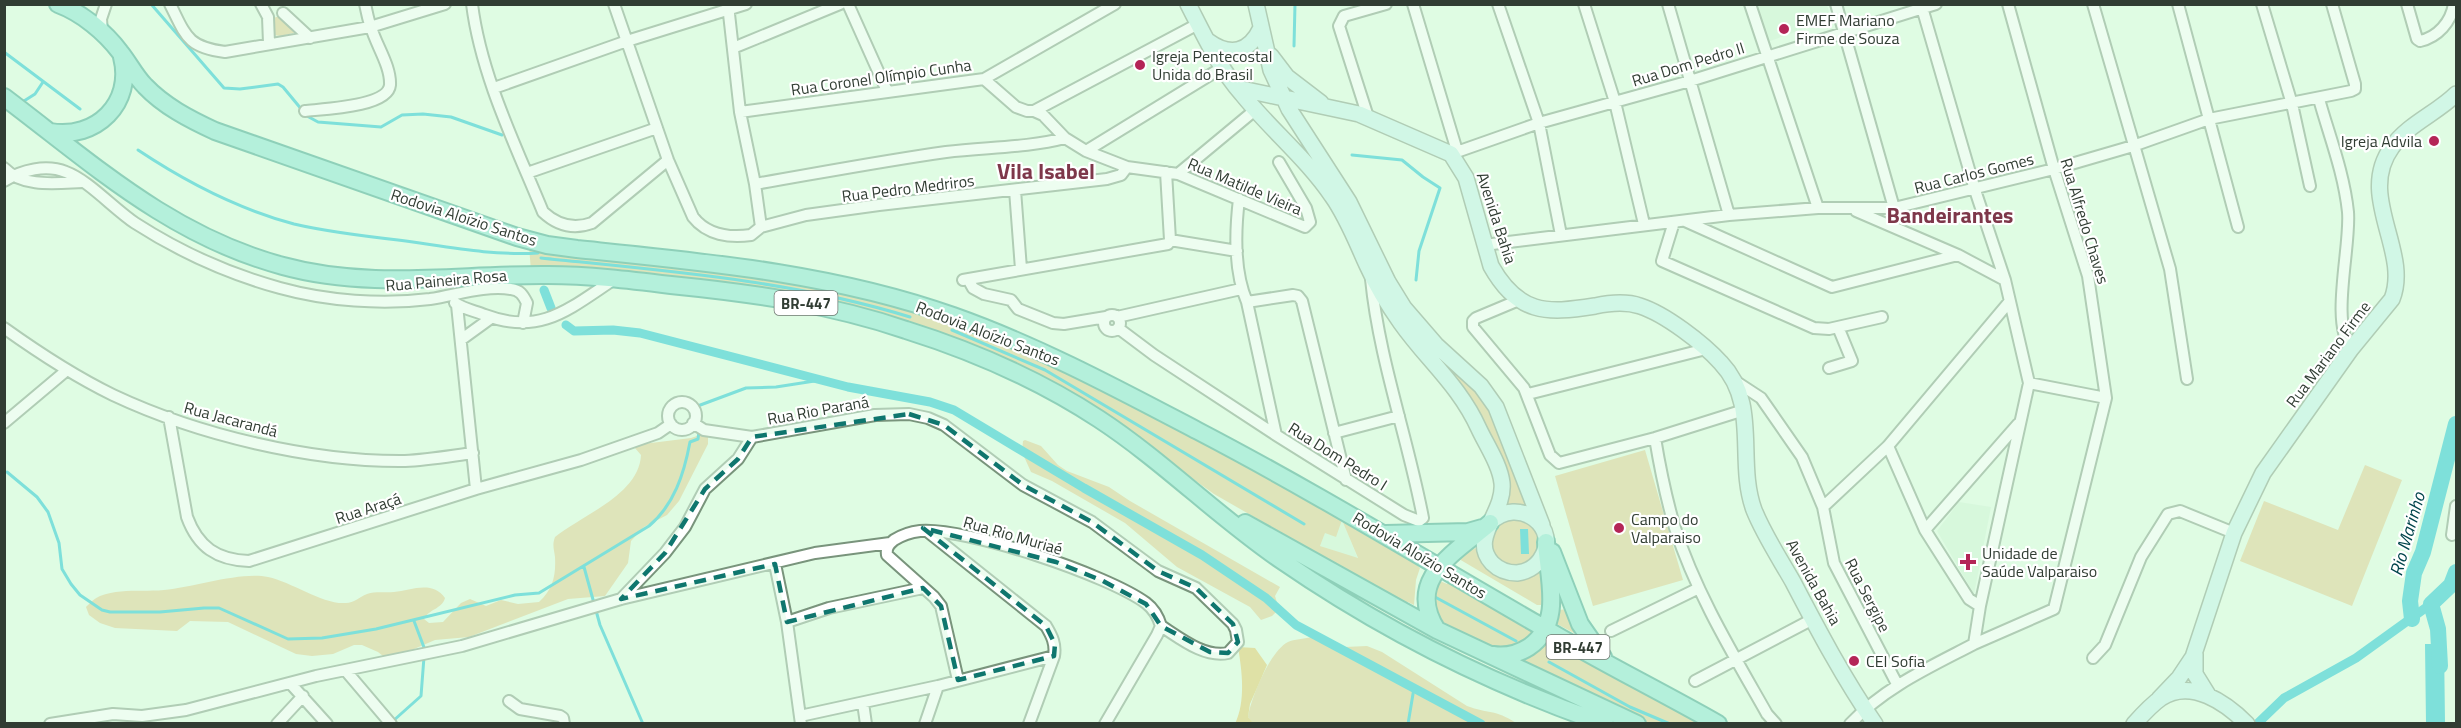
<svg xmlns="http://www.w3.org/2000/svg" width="2461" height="728" font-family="'Titillium Web',sans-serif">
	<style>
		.built { fill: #cff3d3 }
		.green { fill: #ddc887; fill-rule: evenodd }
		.forest { fill: #e0c05c }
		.water { fill: #0abece }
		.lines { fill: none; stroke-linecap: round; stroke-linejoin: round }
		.stream { stroke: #0abece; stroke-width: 3 }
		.canal { stroke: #0abece; stroke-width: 9 }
		.river { stroke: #0abece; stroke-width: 16 }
		.street-casing { stroke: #79947c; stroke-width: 14 }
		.secondary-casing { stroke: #79947c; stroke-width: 18 }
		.primary-casing { stroke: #2e9c86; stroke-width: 20 }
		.street { stroke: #fff; stroke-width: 10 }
		.secondary { stroke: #c0f1e8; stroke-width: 15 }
		.primary { stroke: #81e2d1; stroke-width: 16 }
		.marked { fill: none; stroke: #0f766e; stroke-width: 4.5; stroke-dasharray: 12 8; stroke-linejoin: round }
		.poi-dot { fill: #b42557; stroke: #fff; stroke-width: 2 }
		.labels { text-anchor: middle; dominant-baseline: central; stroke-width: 4.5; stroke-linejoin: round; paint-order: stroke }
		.shield { fill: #fff; stroke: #6f7770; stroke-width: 1.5 }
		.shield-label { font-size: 15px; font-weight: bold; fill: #313d33 }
		.poi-label { font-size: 16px; fill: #313d33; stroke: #fff; text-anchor: start }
		.street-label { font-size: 16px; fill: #313d33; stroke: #fff }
		.water-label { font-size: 18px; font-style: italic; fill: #00444b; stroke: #fff }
		.district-label { font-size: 22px; font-weight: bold; fill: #7e374a; stroke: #fff }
	</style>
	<rect width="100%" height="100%" fill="#dffce3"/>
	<!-- built -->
	<path class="built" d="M1755,5H1827L1831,19L1770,41L1766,38Z
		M1959,502L1991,507L1974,594L1937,531Z
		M1342,519L1358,559L1320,546L1325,533Z"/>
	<!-- green -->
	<path class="green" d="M276,17H283L297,32L281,36L273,35L271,20Z
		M529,247L773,277L904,306L1035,355L1247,462L1419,562L1417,565L1420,568L1416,580L1414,605L1408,602L1406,604L1214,494L1108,418L906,324L531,270ZM1342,520L1358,558L1320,546L1325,533L1336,537Z
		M1371,257L1488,402L1529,508L1505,504L1507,489Z
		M703,434L708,437V444L679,501L667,515L644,527L631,541L628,563L605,596L568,599L469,637L435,640L407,652L383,656L378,652L362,645H354L333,654L312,656L296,654L228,622L190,621L177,631L115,628L100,623L89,615L86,607C90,603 95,598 100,596C121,588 142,592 164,590C194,587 242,571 268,577C292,582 323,605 346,603C354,603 359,597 367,594C376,591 385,593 394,592C411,590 433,580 445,598C442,609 429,609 424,619L429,623L443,622L461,603L470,599L486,606L501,600L518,604L539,602C553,589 556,576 555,557C554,549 552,545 555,537C582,515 639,495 641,455L635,448V445L691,438Z
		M1025,440L1041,446L1058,465L1067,471L1109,487L1130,501L1280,587L1275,596L1279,609L1272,616L1261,620L1250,607L1177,567L1125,523L1052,481L1031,472L1022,452L1023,441Z
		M1645,450L1683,580L1593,606L1555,476Z
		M2365,465L2402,480L2352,606L2240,561L2264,501L2338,530Z
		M1520,518C1525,521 1532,524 1535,529C1544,542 1536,562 1520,566C1504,570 1490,555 1491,539C1491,534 1496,528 1499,523Z
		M1473,548L1478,549L1515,580L1529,578L1542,571L1545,605H1537L1459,559Z
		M1440,581L1447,584L1449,581L1532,628L1533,636L1526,643L1496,651L1447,627L1439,620L1433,611L1436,587Z
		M1568,609L1576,628L1574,633L1557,624L1559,610Z
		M1311,637L1345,647L1367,646L1382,652L1467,706C1488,714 1495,709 1516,723L1253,724L1248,717C1251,698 1270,651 1288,642C1294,639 1304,639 1311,637Z
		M1549,638L1703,723H1648L1524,665V661L1539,649Z"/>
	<!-- forest -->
	<path class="forest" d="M1238,647L1255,648L1267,665L1250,704L1248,717L1253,723L1235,724C1246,701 1242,671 1238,647Z"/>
	<!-- water -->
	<path class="water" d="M1520,529H1528L1529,554H1521Z
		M2425,644H2444L2445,723H2426Z"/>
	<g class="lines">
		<!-- stream -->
		<path class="stream" d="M151,4L224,88L240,89L278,84L283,87L307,116L318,122L381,127L402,115L423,114L451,117L502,135
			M1294,46L1295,4
			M4,52L80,109
			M24,101L35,94L43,82
			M138,150C186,182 238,209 294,224C328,232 363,236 398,240C444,246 491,256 538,253
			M1352,155L1402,160L1423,177L1440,188L1419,251L1416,280
			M541,258C666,271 790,280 910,317
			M952,330L1045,370L1304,524
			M698,422L695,407L746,388L776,387L821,380
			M7,472L37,497L48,512L59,543L62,569L71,584L80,595L102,610L110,612H160L204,608H219L288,639L322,638L376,629L515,595L539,593L649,526C674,505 684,474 690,442L698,439L699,431
			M584,567L600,625L643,724
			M1435,597L1516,641
			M414,621L425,650
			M1549,662L1630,707L1670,724
			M393,721L421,696L424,657
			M1408,724L1414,688"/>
		<!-- canal -->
		<path class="canal" d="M544,290L551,308
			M566,325L574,331L613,330L640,333L848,387L930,402L954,410L1084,488L1202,555L1266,598L1296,625L1481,724
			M2257,724L2284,698L2356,658L2431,604"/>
		<!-- river -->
		<path class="river" d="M2412,619L2410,601L2414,573L2423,552L2456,424
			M2440,666L2438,629L2431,604L2451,585L2456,572"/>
		<!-- street casing -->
		<g class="street-casing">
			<path id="street" d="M170,4C186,36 187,47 225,52L370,27L445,4
				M261,4L268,17L269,43
				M472,4C481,76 516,146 543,212C557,225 573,230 592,223L668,160
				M614,4L668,160L693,217C707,235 730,238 751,235L761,227L806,215L879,205L1107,179L1121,175L1127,167
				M848,4L887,91
				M1413,4L1457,151
				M1498,4L1539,123L1561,235
				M1584,4L1615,102L1644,224
				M1668,4L1729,215
				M1750,4L1818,208
				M1836,4L1894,208
				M2093,4L2170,269L2187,379
				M2178,4L2238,227
				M2262,4L2292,104L2310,186
				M2407,4L2417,39L2420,41C2438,37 2451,22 2454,4
				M728,5L740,112L755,184L761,227
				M283,13L310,38
				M102,32L101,19L106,4
				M733,48L840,4
				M984,79L1016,107L1027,111H1034L1043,115L1065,138L1086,151L1127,167L1178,174L1305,227L1310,222L1306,208L1279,162
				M494,88L627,41L746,4
				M2319,99C2329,135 2344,173 2348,212C2351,246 2330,322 2351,349
				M305,111C322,109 388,107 390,85C391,66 376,45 371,27C368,20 367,12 365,4
				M1034,111L1198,24
				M740,112L984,79L1115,4
				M1368,117L1339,26L1344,16L1386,4
				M1086,151L1223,67
				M1451,154L1539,123L1690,81L1936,4
				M4,168C23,188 57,183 82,182
				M527,173L657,128
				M1178,174L1255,110
				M4,181C22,170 46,164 66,172C88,180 114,209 135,223C180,252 229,274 280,288C327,301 382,305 430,299C457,295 484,285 511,289C520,290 523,295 527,303L523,323
				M755,184C819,173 882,161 946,152C986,147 1027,148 1065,138
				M1015,190L1021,269
				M1239,199C1235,232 1234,272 1247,302L1276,435L1404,515L1419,521L1423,518C1408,438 1379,360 1371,279
				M1856,211L1958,255L2005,280
				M1685,221L1832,287L1958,255
				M1674,222L1662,261L1814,328L1829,329L1882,317
				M1170,240L1237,251
				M1484,245L1729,215L1818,208H1894L2054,169L2133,146L2209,119L2351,91L2355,89V84L2332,4
				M968,279L973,288L984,294L1011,300L1018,309L1053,323L1064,324L1106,317
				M963,280L1168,244L1170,240L1166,172
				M1519,300L1476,318L1473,321V327L1524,388L1550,455L1559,463L1655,438L1744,410
				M1247,302L1293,295L1298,296L1302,301L1346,480
				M455,303C464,309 475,311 485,315C540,336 569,309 613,280
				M457,305L476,489
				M1104 323a8 8 0 1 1 16 0a8 8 0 1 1-16 0Z
				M1117,317L1241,289
				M4,328C39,353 74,376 113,395C198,435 311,462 405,461C427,460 450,456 473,453
				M1118,328L1154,355L1276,435
				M462,339L491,318
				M1829,368L1852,361L1838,327
				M1735,381L1761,398L1802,457L1823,507L1834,563L1897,684
				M2029,383L2106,398
				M1528,394L1706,349
				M668 416a14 14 0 1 1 28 0a14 14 0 1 1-28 0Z
				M169,417L187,517C198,547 217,560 249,561L476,489L581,460L658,433L671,424
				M4,423L67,370
				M693,423L704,430L752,437
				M1334,433L1399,416
				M1655,438C1660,468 1666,498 1675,528C1696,593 1733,654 1767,714L1776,724
				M1888,446L1925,530L1969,599L1980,606
				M1823,507L1888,446L2010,301
				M1925,530L2018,424
				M927,531L1046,626C1052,636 1056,644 1054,656L1029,724
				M2452,535L2456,506
				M775,564L787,622L801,724
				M621,599L665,553L685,527L705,489L738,459L752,437L875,415L909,414L928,418L944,425L1023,485L1092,522L1158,571L1196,588L1233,624L1236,630L1238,642L1228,653C1204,658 1180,638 1161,626
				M787,622L829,608L923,588
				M1611,631L1699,588
				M1974,644L2054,609L2106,398L2088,276L2054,169L2008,4
				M2093,658L2105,645L2141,557L2168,514L2180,511L2234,533
				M346,671L391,724
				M958,680L941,606L934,597L887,555C886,548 888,545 894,540C902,535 911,532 920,531C966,527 1108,575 1146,603C1154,609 1158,616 1161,626L1157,635L1105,724
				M1695,681L1813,619
				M290,683L327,724
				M509,701L520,709L560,716L563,718L564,724
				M863,703L866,724
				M800,716L938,686L1054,656
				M50,724L113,714L142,716L186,710L316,676L462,646L621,599L815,553L890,543
				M277,724L303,696
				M925,724L938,686
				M1850,724C1885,687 1930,667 1974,644L1980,606L2029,383L2005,280L1975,190L1921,4"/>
		</g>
		<!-- secondary casing -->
		<g class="secondary-casing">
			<path id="secondary" d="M1188,4C1204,35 1219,68 1242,94C1270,129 1307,159 1332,196C1347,217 1356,241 1367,265C1376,285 1388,305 1401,323C1428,361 1459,385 1479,429C1487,446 1500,465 1502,483C1505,513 1469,538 1492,563C1499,570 1508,573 1517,573C1526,572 1535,567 1540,560C1563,528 1518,494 1490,523
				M1256,4L1271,70L1289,109L1349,202L1388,282L1404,308L1436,345L1481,386L1496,407L1542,525
				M1208,41C1230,57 1249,53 1261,28
				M1271,56L1287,77L1321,103
				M1237,88L1359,114L1451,154L1466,178L1491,266C1518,314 1546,314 1595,306C1609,303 1625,301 1640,306C1665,314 1703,343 1721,363C1760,404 1736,461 1754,510C1764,535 1780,559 1793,582C1818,630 1844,679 1875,724
				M2195,654V674L2208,695
				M2159,699L2179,678L2193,657L2234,533L2263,473L2351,349L2392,299C2411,251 2356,196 2392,147C2408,124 2437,113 2456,94
				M2134,724C2142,715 2151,705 2161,698C2191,678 2226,703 2247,724"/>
		</g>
		<!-- primary casing -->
		<g class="primary-casing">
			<path id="primary" d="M58,4C82,13 105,32 120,52C129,63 135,76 145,86C164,106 189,119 215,131L517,237L547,245L577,249C704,262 832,273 953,316C1038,346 1118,389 1198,431C1315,492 1427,561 1542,627C1599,661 1660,691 1718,724
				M4,97C94,165 171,236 283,266C370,290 459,274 548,275C589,275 630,280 671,285C751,293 830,304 906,330C973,351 1041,381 1099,419C1163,461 1218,517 1281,560C1381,629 1490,684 1605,724
				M50,132C96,140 134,103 122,57
				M1245,523L1437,630L1637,724
				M1386,534L1468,532L1482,528
				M1552,552L1580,624L1603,657
				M1437,630C1404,579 1456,552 1490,523
				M1493,655C1506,657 1518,654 1529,647C1564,623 1548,577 1546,542"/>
		</g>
		<!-- street -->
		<use href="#street" class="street"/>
		<!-- secondary -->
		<use href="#secondary" class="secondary"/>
		<!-- primary -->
		<use href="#primary" class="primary"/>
	</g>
	<!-- marked area -->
	<path d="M0 0H2461V728H0ZM909,414L944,425L1023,485L1092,522L1158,571L1196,588L1233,624L1238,642L1228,653L1210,652L1161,626L1146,604L1103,581L1056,562L923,528L1046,626L1055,644L1054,656L958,680L941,606L923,588L787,622L775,564L621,599L665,553L705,489L738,459L752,437Z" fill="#dffce3" fill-opacity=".55" fill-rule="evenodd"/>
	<path class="marked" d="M909,414L944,425L1023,485L1092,522L1158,571L1196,588L1233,624L1238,642L1228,653L1210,652L1161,626L1146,604L1103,581L1056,562L923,528L1046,626L1055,644L1054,656L958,680L941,606L923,588L787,622L775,564L621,599L665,553L705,489L738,459L752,437Z"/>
	<!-- markers -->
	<g class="poi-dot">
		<circle cx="1784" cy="29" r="6"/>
		<circle cx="1140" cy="65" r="6"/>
		<circle cx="2434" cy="141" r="6"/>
		<circle cx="1619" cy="528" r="6"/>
		<path d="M1965 553h6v6h6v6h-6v6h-6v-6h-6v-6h6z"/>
		<circle cx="1854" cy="661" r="6"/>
	</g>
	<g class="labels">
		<!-- shield labels -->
		<g class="shield">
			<rect x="774.5" y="291" width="63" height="24" rx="4.5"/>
			<rect x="1546.5" y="635" width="63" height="24" rx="4.5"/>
		</g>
		<g class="shield-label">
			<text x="806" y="303">BR-447</text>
			<text x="1578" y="647">BR-447</text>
		</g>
		<!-- poi labels -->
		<g class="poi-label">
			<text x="1796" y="20">EMEF Mariano<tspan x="1796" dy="18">Firme de Souza</tspan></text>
			<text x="1152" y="56">Igreja Pentecostal<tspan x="1152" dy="18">Unida do Brasil</tspan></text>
			<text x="2422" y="141" text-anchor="end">Igreja Advila</text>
			<text x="1631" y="519">Campo do<tspan x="1631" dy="18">Valparaiso</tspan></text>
			<text x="1982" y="553">Unidade de<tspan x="1982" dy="18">Saúde Valparaiso</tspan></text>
			<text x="1866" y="661">CEI Sofia</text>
		</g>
		<!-- street labels -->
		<g class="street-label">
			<text transform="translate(1688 64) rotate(-17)">Rua Dom Pedro II</text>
			<text transform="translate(881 77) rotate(-8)">Rua Coronel Olímpio Cunha</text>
			<text transform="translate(1974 173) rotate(-14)">Rua Carlos Gomes</text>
			<text transform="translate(1245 186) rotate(23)">Rua Matilde Vieira</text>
			<text transform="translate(908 188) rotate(-7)">Rua Pedro Medriros</text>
			<text transform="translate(464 217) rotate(18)">Rodovia Aloízio Santos</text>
			<text transform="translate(1497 218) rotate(72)">Avenida Bahia</text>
			<text transform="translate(2085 221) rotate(73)">Rua Alfredo Chaves</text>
			<text transform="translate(446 280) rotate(-5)">Rua Paineira Rosa</text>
			<text transform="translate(988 333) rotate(21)">Rodovia Aloízio Santos</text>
			<text transform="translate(2328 354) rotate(-53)">Rua Mariano Firme</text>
			<text transform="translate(818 410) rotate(-10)">Rua Rio Paraná</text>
			<text transform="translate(231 419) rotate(15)">Rua Jacarandá</text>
			<text transform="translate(1338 456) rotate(32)">Rua Dom Pedro I</text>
			<text transform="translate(368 508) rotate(-18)">Rua Araçá</text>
			<text transform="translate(1013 535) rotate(16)">Rua Rio Muriaé</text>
			<text transform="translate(1420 555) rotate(31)">Rodovia Aloízio Santos</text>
			<text transform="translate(1814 582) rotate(61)">Avenida Bahia</text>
			<text transform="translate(1868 595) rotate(63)">Rua Sergipe</text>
		</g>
		<!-- water labels -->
		<g class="water-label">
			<text transform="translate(2407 534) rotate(-74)">Rio Marinho</text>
		</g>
		<!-- district labels -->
		<g class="district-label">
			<text x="1046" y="171">Vila Isabel</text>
			<text x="1950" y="215">Bandeirantes</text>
		</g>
	</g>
	<!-- border -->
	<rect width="2461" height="728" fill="none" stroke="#313d33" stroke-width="12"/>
</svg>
